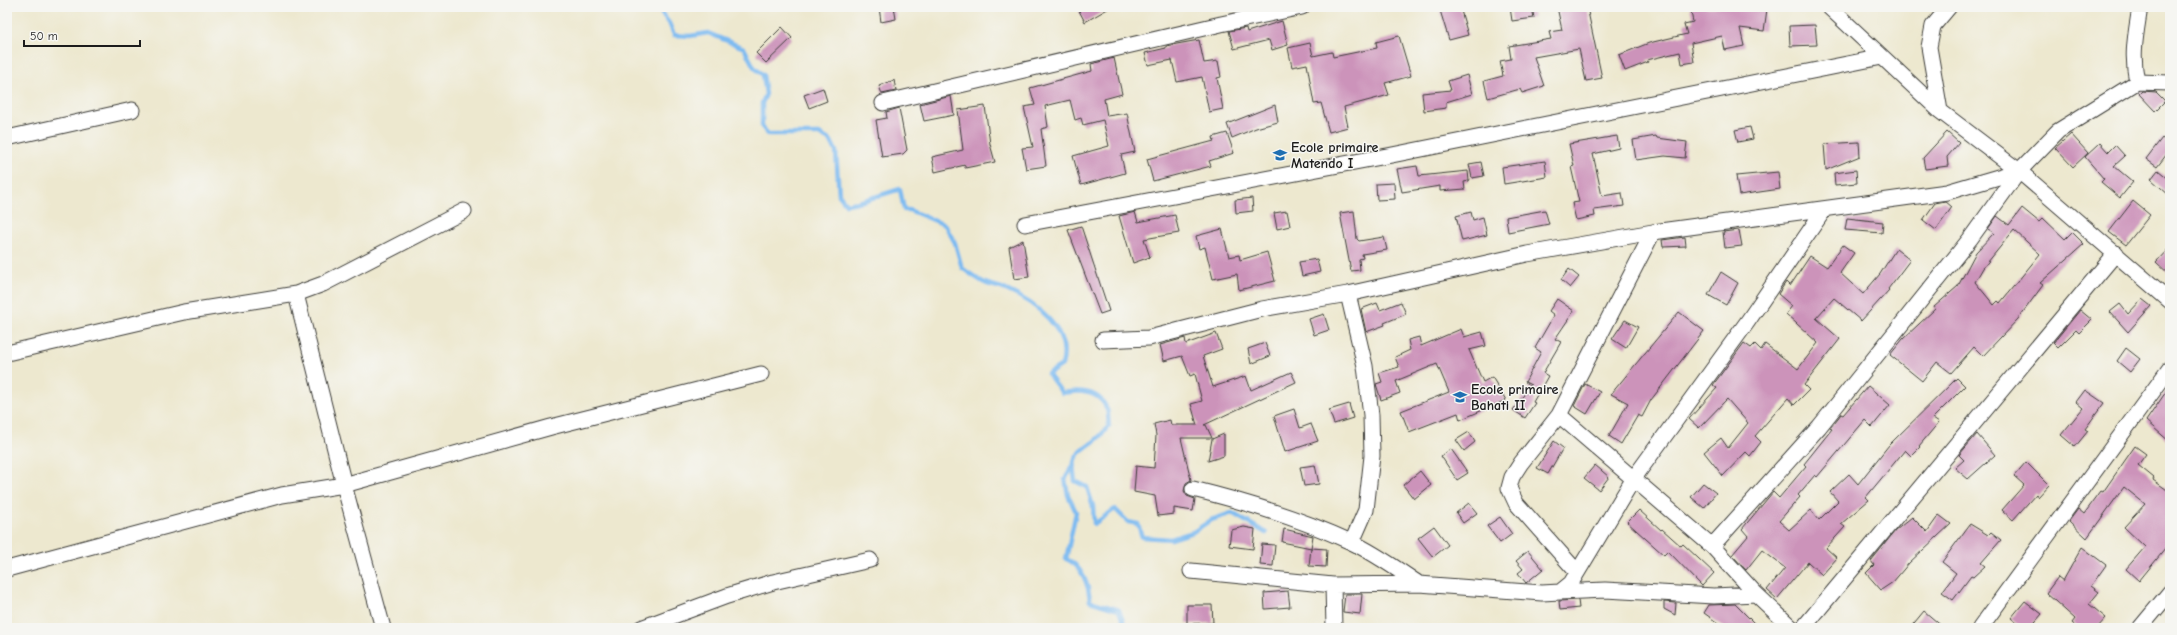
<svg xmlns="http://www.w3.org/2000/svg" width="2177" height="635" font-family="'Comic Neue',sans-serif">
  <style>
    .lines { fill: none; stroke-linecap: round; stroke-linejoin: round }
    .stream { stroke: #7ebbf1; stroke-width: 4.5 }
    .building { fill: #cc93ba; fill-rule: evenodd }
    .street-casing { stroke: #3b3b37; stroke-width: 17 }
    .street { stroke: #fff; stroke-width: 15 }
    .labels { text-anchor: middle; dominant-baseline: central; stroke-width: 3; stroke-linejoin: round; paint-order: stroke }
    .poi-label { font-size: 14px; font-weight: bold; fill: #1c1c1c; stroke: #f6f6f2; text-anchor: start }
  </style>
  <rect width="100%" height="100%" fill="#f6f6f2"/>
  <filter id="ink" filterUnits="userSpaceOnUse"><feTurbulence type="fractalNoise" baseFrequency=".025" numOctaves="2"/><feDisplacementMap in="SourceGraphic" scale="8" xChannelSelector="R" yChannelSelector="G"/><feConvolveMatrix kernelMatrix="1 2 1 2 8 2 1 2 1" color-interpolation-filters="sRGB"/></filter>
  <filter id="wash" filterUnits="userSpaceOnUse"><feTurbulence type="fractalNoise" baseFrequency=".012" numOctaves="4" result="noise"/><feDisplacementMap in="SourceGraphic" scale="16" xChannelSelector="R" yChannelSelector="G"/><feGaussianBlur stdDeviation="0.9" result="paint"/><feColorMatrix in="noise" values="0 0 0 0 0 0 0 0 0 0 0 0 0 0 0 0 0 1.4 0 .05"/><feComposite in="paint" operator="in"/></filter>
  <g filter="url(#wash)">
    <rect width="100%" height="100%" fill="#ede8cf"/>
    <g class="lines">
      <path class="stream" d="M657,7L669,23L674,35L690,36L708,33L744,48L754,67L763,75L766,94L762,103V127L768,134H819L831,141L836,151L839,195L846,204L859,202L900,189L904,210H909L945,225L955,243L962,268C969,273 976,278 983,282C990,286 999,286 1006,290C1036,303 1072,330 1062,365L1048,374L1062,393C1078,390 1098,390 1106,407C1109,412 1108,420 1109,426C1105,430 1101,436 1096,440C1077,454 1070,455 1075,481L1087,487L1093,506L1094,524L1115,509L1128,522L1138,524L1142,537L1171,539L1193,532L1211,520L1232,513L1266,533
        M1073,466L1065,479L1068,495L1076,512L1066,559C1082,565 1089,586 1090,601L1119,610L1124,624L1121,628"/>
    </g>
    <g id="blocks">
      <path class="building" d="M879,7H894L896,19L881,22Z
        M1077,7H1111L1085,22Z
        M1439,7H1460L1468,35L1449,40Z
        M1510,7H1532L1534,18L1512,21Z
        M1557,7H1587L1602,78L1586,81L1579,49L1534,57L1544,86L1522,93L1520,89L1488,98L1484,81L1503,76L1500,61L1511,59L1509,46L1551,39L1549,32L1562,30Z
        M1690,7H1762L1767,9L1764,31L1740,28L1744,46L1725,50L1722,36L1691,43L1694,62L1682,64L1680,52L1647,60L1648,62L1625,71L1619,55L1649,43L1687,34L1684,24L1693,22Z
        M1282,21L1288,45L1272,50L1269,40L1234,49L1229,31L1246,28L1247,32Z
        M1815,25L1817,45L1790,46L1789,26Z
        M782,27L792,38L766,63L756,53Z
        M1399,36L1411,76L1385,83L1389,95L1344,107L1348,127L1329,132L1321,103L1314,104L1307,64L1292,67L1288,48L1310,43L1313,56L1332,52L1333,57L1377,48L1376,42Z
        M1199,40L1204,63L1218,61L1221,77L1217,78L1223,109L1209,112L1202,77L1177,82L1172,60L1148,65L1145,53L1166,48V46Z
        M1114,58L1122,94L1104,99L1107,116L1127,113L1135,152L1121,155L1125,173L1081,185L1073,156L1109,146L1103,120L1083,125L1081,118L1075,120L1070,100L1045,106L1048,127L1041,129L1046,166L1026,169L1022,148L1033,147L1024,107L1035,105L1030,88L1092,71L1091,64Z
        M1467,75L1472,94L1446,102V108L1424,111L1422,93L1451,90L1448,81Z
        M894,80L896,91L882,94L879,86Z
        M823,88L827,101L809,108L804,95Z
        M2142,91L2156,92L2165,101L2155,111L2139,94Z
        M951,96L954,115L924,121L920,104Z
        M1275,105L1278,122L1256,128L1232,138L1227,124Z
        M985,106L990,144L995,162L965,168V165L935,172L932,157L963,150L958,110Z
        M899,108L907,150L903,154L882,157L876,120L887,118L886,112Z
        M1750,127L1753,139L1738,142L1735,130Z
        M1947,132L1959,143L1947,157L1948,166L1925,169L1923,158Z
        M1227,133L1234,153L1209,161L1211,166L1153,181L1147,159L1214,141L1213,137Z
        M2071,134L2088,153L2073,167L2055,148Z
        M1617,136L1619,148L1593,154L1602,196L1622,193L1624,206L1594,210L1595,216L1576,220L1572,203L1579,202L1571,167L1574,166L1569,144Z
        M1656,136L1657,138L1687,142L1685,158L1665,156L1636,160L1633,140Z
        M2162,138L2170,144V150L2157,167L2146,159Z
        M1859,142L1860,156L1826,170L1824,144Z
        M2100,143L2108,152L2115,145L2125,156L2114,166L2133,182L2120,198L2101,182L2104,179L2085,157Z
        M1545,161L1547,177L1504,184L1502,167Z
        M1481,162L1484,176L1472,178L1469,164Z
        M1417,166L1419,176L1468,171L1469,181L1464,182L1465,189L1440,191V186L1402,192L1397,169Z
        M1856,170L1857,183L1835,185L1834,173Z
        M2158,170L2170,180V196L2151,179Z
        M1778,172L1780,189L1739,195L1736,176Z
        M1394,183L1395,199L1377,200L1376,184Z
        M1252,198L1253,211L1236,213L1235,200Z
        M1945,201L1952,207L1936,230L1923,220L1935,203Z
        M2133,201L2150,215L2126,245L2109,232Z
        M2022,208L2039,222L2043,218L2065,239L2072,232L2084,244L2040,283L2043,285L2018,319L1983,356L1974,347L1951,373L1937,362L1922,381L1890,355L1903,339L1935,309L1934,307L1958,286L1976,252L1994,233L1988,229L1997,216L2009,225ZM2014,230L2040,254L2000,303L1998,301L1994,305L1975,282L1983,268Z
        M1545,210L1549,224L1508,232L1506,217Z
        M1287,211L1290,226L1277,229L1274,213Z
        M1354,211L1357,239L1359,241L1384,237L1387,250L1362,254L1363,258L1359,259L1360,270L1351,271L1340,213Z
        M1135,212L1138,222L1175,215L1179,233L1144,239L1150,257L1133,263L1119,216Z
        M1471,212L1473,220L1483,217L1487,235L1462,241L1456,216Z
        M1847,218L1883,222L1882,233L1845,230Z
        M1081,226L1109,311L1100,314L1068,230Z
        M1222,229L1229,257L1239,255L1240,260L1267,252L1275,281L1239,290L1237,274L1213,279L1205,247L1199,249L1196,236Z
        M1739,230L1742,246L1725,248L1723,232Z
        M1685,237L1686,246L1663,247L1662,240Z
        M1023,240L1029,277L1014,279L1009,247Z
        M1843,245L1854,253L1840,273L1863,294L1880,274L1896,249L1910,260L1888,289L1889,290L1861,321L1834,298L1816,318L1840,339L1804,385L1809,390L1794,405L1788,398L1755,436L1761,442L1750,456L1746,452L1723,476L1704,452L1721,438L1728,448L1748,423L1727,399L1699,428L1689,419L1717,388L1713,385L1744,343L1751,348L1755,344L1761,350L1765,344L1798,369L1818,343L1786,314L1792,306L1778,294L1786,282L1790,286L1810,256L1827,267Z
        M2170,247V275L2156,262Z
        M1317,259L1320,272L1302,276L1299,262Z
        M1569,269L1579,277L1570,288L1561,280Z
        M1721,272L1738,283L1726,305L1708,295Z
        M1557,299L1574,311L1555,339L1561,342L1543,373L1548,376L1533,402L1535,403L1525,418L1513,410L1531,385L1525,382L1541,352L1535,348L1554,315L1549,311Z
        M2142,299L2151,306L2128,332L2110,312L2120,304L2128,314Z
        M1401,302L1406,314L1384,323L1385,325L1366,332L1361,309L1377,303L1380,310Z
        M2080,310L2092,320L2079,333L2076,330L2058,348L2053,343Z
        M1679,312L1704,331L1651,400L1642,417L1638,415L1621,444L1609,436L1628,403L1611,394Z
        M1324,314L1329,330L1314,335L1309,319Z
        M1625,320L1638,327L1626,348L1612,339Z
        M1461,329L1464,337L1482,332L1486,346L1469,350L1483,382L1492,377L1506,400L1460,420L1458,413L1409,432L1401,411L1449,392L1437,364L1396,381L1400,393L1381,400L1376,384L1382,382L1379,373L1399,367L1395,357L1410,350L1408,340L1419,337L1421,346Z
        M1216,333L1222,349L1203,356L1213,387L1246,376L1251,390L1291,372L1296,382L1204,425H1206L1212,438H1181L1191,480L1186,483L1184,491L1187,496L1195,499L1193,511L1174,508V514L1158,516L1155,496L1134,492L1136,466L1154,468L1156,435L1154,424L1170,420L1171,425H1197L1191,404L1202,401L1195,374L1190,376L1182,356L1164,361L1160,345L1185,338L1186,344Z
        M1265,343L1270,356L1251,364L1248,349Z
        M2126,348L2140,359L2130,372L2117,361Z
        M1957,378L1965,386L1933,418L1939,422L1919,446L1920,447L1911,456L1905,450L1866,497L1869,500L1841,524L1845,527L1826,548L1837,558L1822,575L1808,562L1777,599L1767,590L1785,568L1762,550L1746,570L1732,555L1748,536L1742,529L1773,492L1779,498L1806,466L1804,464L1832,429L1830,428L1838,418L1841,414L1843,415L1868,386L1890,405L1872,427L1865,420L1817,477L1815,475L1798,495L1800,497L1779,521L1789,530L1811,510L1819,520L1838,501L1830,492L1849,474L1858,484L1889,445Z
        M1585,384L1600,392L1587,414L1574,406Z
        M2170,386V442L2146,421Z
        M2085,390L2104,403L2085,429L2088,431L2075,447L2061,435L2083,408L2076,402Z
        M1349,404L1353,418L1334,424L1329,410Z
        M1294,409L1300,428L1311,424L1318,441L1285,452L1274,416Z
        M1469,432L1475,442L1464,451L1456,440Z
        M1224,434V456L1208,461L1212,439Z
        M1977,434L1995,455L1968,479L1955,468L1964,460L1959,455Z
        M1554,441L1563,448L1548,474L1537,468Z
        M2135,446L2146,454L2138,465L2154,478L2153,480L2170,492V543L2139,581L2126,569L2145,547L2124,527L2145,504L2124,487L2087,538L2069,521L2078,509L2084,514L2101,491L2103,492Z
        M1451,449L1468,473L1457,480L1441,456Z
        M2026,462L2049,485L2038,497L2036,494L2013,520L2002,510L2024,485L2014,476Z
        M1315,465L1319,484L1304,486L1300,467Z
        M1595,465L1609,477L1599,490L1584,478Z
        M1420,471L1431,485L1414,499L1403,485Z
        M1703,483L1716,493L1704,508L1691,497Z
        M1469,503L1477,513L1463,523L1456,513Z
        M1639,510L1661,530L1662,529L1681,546L1683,544L1714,573L1702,586L1668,551L1664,555L1627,522Z
        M1939,515L1951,524L1909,563L1893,582L1881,590L1866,573L1874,565L1871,561L1895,531L1912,517L1927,532Z
        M1500,517L1512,534L1500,543L1487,526Z
        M1970,524L1988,535L1991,532L2001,540L1981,563L1985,566L1973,577L1971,576L1953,600L1942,592L1956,573L1942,562Z
        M1434,526L1448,545L1433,557L1418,538Z
        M1244,527L1255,529L1253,549L1229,546L1231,530Z
        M1284,529L1313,536L1311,548L1282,542Z
        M1262,544L1275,545L1273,566L1260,565Z
        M2082,547L2106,565L2091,586L2099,592L2089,604L2106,618L2097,628H2078L2072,623L2075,619L2046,593L2058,577L2063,581Z
        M1311,548L1327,549L1326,567L1309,566Z
        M1528,551L1543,569L1526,583L1518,573L1523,569L1516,561Z
        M1288,591L1290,607L1265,609L1264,593Z
        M1345,594H1362L1360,614L1343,612Z
        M1578,600L1579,608L1560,610L1559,601Z
        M2025,601L2042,614L2030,628H2023L2011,618Z
        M1664,602L1676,603L1675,615L1664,609Z
        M1735,604L1759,628H1725L1704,613L1709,605Z
        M1187,605H1212L1213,623L1187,624Z
        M1924,611L1944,628H1910Z"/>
    </g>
  </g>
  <g filter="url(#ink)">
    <use href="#blocks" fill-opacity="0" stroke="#3b3b37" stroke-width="1"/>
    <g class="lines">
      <defs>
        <path id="street" d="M1829,7L1940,111L2019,171L2170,301
          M2137,82C2131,54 2136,34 2140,7
          M883,103L1221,24L1302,7
          M1940,111L1929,47L1933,26L1949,7
          M7,138L132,110
          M1025,224L1392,155L1882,57
          M296,294L344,485L383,628
          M1348,294L1365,366L1371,415L1372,456L1366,510L1352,542
          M1103,340L1149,338L1262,309L1348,294L1527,254L1653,232L1947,192L2019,171
          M7,353L184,312L296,294L323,284L464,211
          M1559,415L1712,546L1756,594L1792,628
          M1193,489C1246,502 1301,519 1351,542C1375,553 1397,569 1419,584
          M1712,546L1819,427L1970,239L2019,171L2058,131L2137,82L2170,83
          M7,569L282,495L344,485L551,427L761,374
          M1191,571L1333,585L1419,584L1542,593L1560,592L1571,583L1634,478L1748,321L1824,210
          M1577,572L1516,503L1509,488L1512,477L1521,463L1559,415L1653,232
          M1333,585L1334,628
          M1560,592L1605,590L1714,596L1756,594
          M641,628L727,596L773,582L870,560
          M1803,628L2116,253
          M1980,628L2170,368
          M2140,628L2170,592"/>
      </defs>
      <use href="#street" class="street-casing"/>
      <use href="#street" class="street"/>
    </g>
  </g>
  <defs>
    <symbol id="school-bare" viewBox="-9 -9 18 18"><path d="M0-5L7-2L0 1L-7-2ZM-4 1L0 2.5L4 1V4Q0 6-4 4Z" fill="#1f6fb2" stroke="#f6f6f2" stroke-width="2.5" paint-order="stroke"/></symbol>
  </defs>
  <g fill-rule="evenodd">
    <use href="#school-bare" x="1270" y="145" width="20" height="20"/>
    <use href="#school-bare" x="1450" y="387" width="20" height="20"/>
  </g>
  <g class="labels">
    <g class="poi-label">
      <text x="1291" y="147">Ecole primaire<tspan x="1291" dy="16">Matendo I</tspan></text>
      <text x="1471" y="389">Ecole primaire<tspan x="1471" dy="16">Bahati II</tspan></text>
    </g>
  </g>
  <rect width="2177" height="635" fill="none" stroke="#f6f6f2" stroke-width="24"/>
  <path d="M24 40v6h116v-6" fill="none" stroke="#1c1c1c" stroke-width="2"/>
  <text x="30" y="40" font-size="12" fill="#1c1c1c" stroke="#f6f6f2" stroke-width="3" paint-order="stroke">50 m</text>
</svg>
